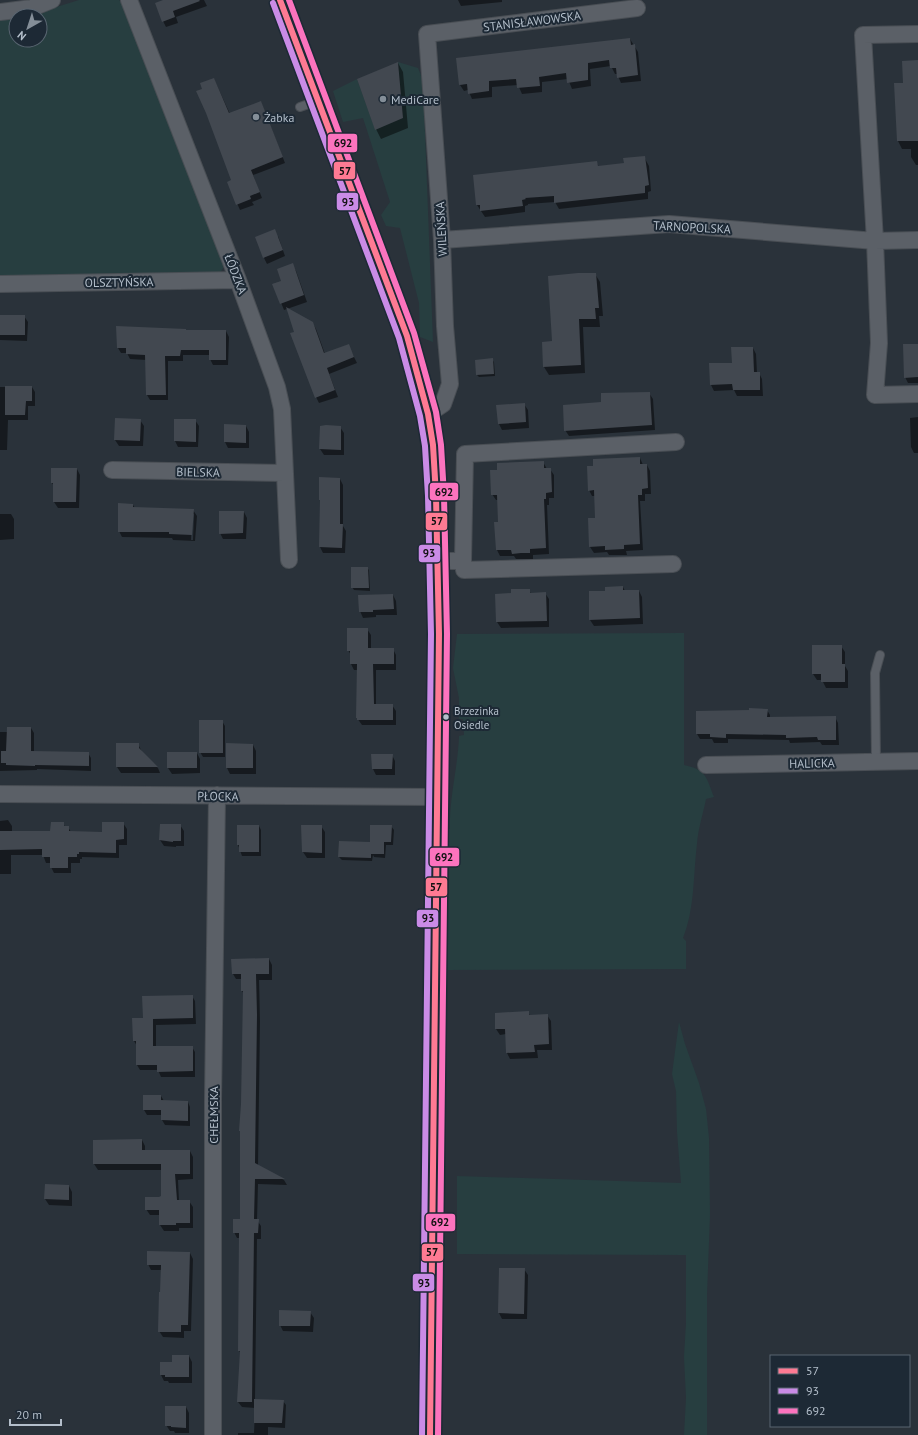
<svg xmlns="http://www.w3.org/2000/svg" width="918" height="1435" font-family="'PT Sans',sans-serif">
  <style>
    .green { fill: #273e40; fill-rule: evenodd }
    .shadow { fill: #0007; fill-rule: evenodd }
    .building { fill: #424850 }
    .lines { fill: none; stroke-linecap: round; stroke-linejoin: round }
    .service-casing { stroke: #494e54; stroke-width: 10 }
    .minor-casing { stroke: #494e54; stroke-width: 18 }
    .tertiary-casing { stroke: #494e54; stroke-width: 22 }
    .service { stroke: #5b6067; stroke-width: 8 }
    .minor { stroke: #5b6067; stroke-width: 16 }
    .tertiary { stroke: #5b6067; stroke-width: 20 }
    .bus-1-casing { stroke: #1d2935; stroke-width: 9 }
    .bus-2-casing { stroke: #1d2935; stroke-width: 9 }
    .bus-3-casing { stroke: #1d2935; stroke-width: 9 }
    .bus-1 { stroke: #fe7a93; stroke-width: 6 }
    .bus-2 { stroke: #ca8be6; stroke-width: 6 }
    .bus-3 { stroke: #fc73be; stroke-width: 6 }
    .poi-dot { fill: #848e98; stroke: #1d2935; stroke-width: 1.5 }
    .bus-dot { fill: #b4bfcb; stroke: #1d2935; stroke-width: 1.5 }
    .labels { text-anchor: middle; dominant-baseline: central; stroke-width: 4; stroke-linejoin: round; paint-order: stroke }
    .bus-label { font-size: 11px; fill: #b4bfcb; stroke: #1d2935; text-anchor: start }
    .street-label { font-size: 12px; fill: #b4bfcb; stroke: #1d2935 }
    .poi-label { font-size: 12px; fill: #b4bfcb; stroke: #1d2935; text-anchor: start }
    .line-badge { stroke: #1d2935; stroke-width: 1.5 }
    .pale-badge-label { font-size: 11px; text-anchor: middle; font-weight: bold; fill: #111 }
  </style>
  <rect width="100%" height="100%" fill="#2a323a"/>
  <path class="green" d="M79,0H119L123,4L223,262V268L220,273L0,276V18L34,14ZM16,16H40V40H16Z
    M398,62L418,68L423,80L433,342L420,337L419,303L400,228L386,226L381,215L390,202L363,118L343,122L333,91L357,79L375,129L403,118Z
    M684,633V765C707,770 706,777 714,797L706,799C703,814 698,829 697,844C693,876 695,908 683,938L686,941V969L444,970L446,830L450,829C449,798 458,767 459,736L464,735L463,719H459V698L453,668L457,634Z
    M679,1022L685,1044L699,1083L706,1109L709,1138L710,1215L707,1295V1435H684L686,1398L684,1357L686,1323V1255L457,1254V1176L681,1183L677,1132L676,1091L672,1074Z"/>
  <path class="shadow" d="M164,0H204L207,6L176,17L178,23L166,27L163,21Z
    M458,0H502V2L461,6Z
    M630,39L638,52L641,81L621,83L617,74H615L611,66L590,69L591,86L572,89L568,79L542,82V92L522,94L518,85L492,87V97L472,99L468,90L464,91L460,85Z
    M918,61V165H916L911,157V149H902L898,141L895,84H904Z
    M398,63L403,72L408,128L381,139L376,129Z
    M214,79L230,114L261,102L285,163L253,175L262,198L252,202L254,205L240,210L228,183L232,181L204,89Z
    M644,157L649,166L651,191L648,192V199L559,209L555,202L528,204V205L525,206V212L485,217L477,205L596,162L599,167L625,164Z
    M278,236L285,256L267,264L264,258Z
    M292,265L296,271L307,302L284,310L274,285L282,282Z
    M595,274L600,282L603,316H599L600,327H583L585,373L549,375L544,367L554,342Z
    M0,316H24L28,322L27,341L0,340Z
    M312,322L316,329L325,354L348,345L357,363L329,374L338,397L319,403L316,397Z
    M187,331H226L229,337L228,365H213L210,359V355H183V361H168V400H150L147,395L146,360L130,359L127,353H121L118,348Z
    M918,345V383H908L905,377Z
    M753,348L756,354L757,373H759L762,379L763,396H737L734,390L714,391L711,385Z
    M492,359L494,362L495,376L479,377L477,375Z
    M0,387H32L35,392V406H28V420H8L7,450H0Z
    M649,393L653,399L655,430L569,436L565,430L603,403Z
    M524,404L528,410L529,428L502,430L499,424Z
    M918,417V453H914L911,447L910,418Z
    M140,420L144,426L143,446H119L115,440Z
    M175,420H195L199,426L198,447H178L175,441Z
    M225,425L246,426L249,432V448H228L225,442Z
    M321,427H340L344,433V455H324L320,449Z
    M640,458L643,465H647L650,471L651,494H645V501H640L643,550L626,551L627,555H609L607,552L594,553L590,547L596,519L595,496H592L589,490Z
    M543,462L547,469H550L554,475V498H549V505H547L549,554L533,555V559H516L514,556H500L497,550L496,523L499,522V500H496L492,494L498,471Z
    M77,469L80,475L79,508H58L54,502V486L52,483Z
    M340,479L343,485V526L346,531L345,553H323L320,547L321,502L320,500Z
    M133,505L135,508L193,510L197,516L195,541L173,540L172,538L122,537L119,531ZM192,514H194L193,540H191Z
    M244,512L247,518L246,539H223L220,533Z
    M0,514H11L14,519V539L0,540Z
    M367,568L369,570L370,591L354,590L352,587Z
    M623,587L625,591H639L642,597L643,624L594,626L590,620L606,592Z
    M529,590L531,594L545,593L549,599V627L501,628L497,622L496,594H512Z
    M393,595L396,601L397,615H376V617L363,618L360,611Z
    M367,629L371,635V649H393L396,655V670H376V705H392L396,711V725H362L357,718L358,670H354L351,664V655L348,650Z
    M841,646L845,652V666L848,671V688H826L822,680H817L813,674Z
    M767,710L770,715V718L835,717L838,723L839,745H822L820,742L790,743L789,740L728,739V743H714L712,739H700L697,734Z
    M222,721L225,726V757H203L200,752Z
    M31,728L34,733V752L88,753L91,758V771L37,769V770L0,771V732H8Z
    M138,744L142,752L158,768L160,773H121L117,767Z
    M253,745L256,751V774H230L227,768Z
    M197,753L200,759V773L172,774L168,768Z
    M392,755L395,761V775H376L373,769Z
    M8,820L12,826V832H51L63,823L65,827H68L71,832L103,833L123,823L127,829V845H119V858L82,857V859H80V863H71V873H54L51,867V863H46L43,855H11V874H0V821Z
    M180,825L184,831V846H176V847L164,846L160,840Z
    M259,826L261,830V856H242L238,845Z
    M321,826L325,832V858H307L303,852Z
    M391,826L394,830L393,845H386L385,858L374,857L373,855L372,861L342,860L339,857L371,843Z
    M269,959L272,965V980H259L260,1021L258,1166L284,1180L287,1185L258,1184L257,1220L261,1226V1239H257L255,1400L283,1401L286,1405L285,1428L268,1427V1435H238V1433H254L255,1408L242,1407L238,1402L241,1353L239,1351L240,1238H237L234,1232L241,1220L244,994L242,991V979H236L233,974Z
    M192,996L195,1001L196,1024L156,1025V1047H192L195,1052V1077H161L158,1070H140L137,1065V1046L134,1041L144,1019Z
    M528,1012L530,1016L547,1015L551,1021L552,1050H537L538,1058L510,1059L507,1053L506,1034L500,1035L496,1029Z
    M161,1096L164,1101L188,1102L190,1107V1126L165,1125L162,1120V1115H147L144,1110Z
    M142,1140L145,1146V1151H190L193,1157V1179L178,1180L179,1201H189L193,1207V1228H179V1231H164L160,1225V1215H150L146,1209L162,1196V1170H98L94,1164Z
    M45,1185L69,1186L72,1192V1206L49,1205L45,1199Z
    M190,1253L193,1259L191,1331H184V1338L163,1337L159,1331L162,1270H151L148,1264Z
    M524,1269L528,1275L527,1319H502L499,1313Z
    M310,1312L314,1318L313,1332L283,1331L280,1325Z
    M189,1356L192,1362V1383H169L168,1381H164L161,1375Z
    M186,1407L189,1413V1433H175L174,1431H170L166,1425Z"/>
  <path class="building" d="M163,0H199L200,1L173,11L175,17L162,22L155,3Z
    M630,38L631,45L635,44L638,75L617,78L616,68H610L609,60L588,63V80L567,83L566,73L539,77L540,86L517,88L516,79L489,81V91L468,94L467,84L459,85L456,58Z
    M918,60V141H897L894,83H903L902,61Z
    M398,62L403,118L375,130L357,79Z
    M214,78L229,113L261,101L283,157L251,170L260,192L250,196L251,199L236,205L227,182L231,180L206,113L196,91L202,89L200,83Z
    M645,156L649,185L645,186V193L554,203V196L525,198L526,199L522,200L523,206L480,211V205H476L473,175L597,161L598,166L624,163L623,158Z
    M275,229L283,250L263,258L255,237Z
    M293,263L304,295L280,304L272,284L281,281L277,269Z
    M578,273H596L599,308H595L596,319H579L581,365L543,367L542,342L552,341L548,276Z
    M286,307L313,322L324,353L349,344L354,357L327,368L335,390L315,398L290,333L294,332Z
    M0,315H25V335H0Z
    M116,326L186,329V330H226V360H209V350H181L180,356H165L166,395H146L145,355L126,354V348H117Z
    M903,344H918V377L904,378Z
    M731,347H753L754,372H760V390H733L732,384L710,385L709,363H732Z
    M493,358L494,374L476,375L475,360Z
    M5,386H32V401H26L25,415H5Z
    M650,392L652,425L564,431L563,405L601,402V393Z
    M525,403L526,422L498,424L496,405Z
    M115,418L141,419L140,441L114,440Z
    M174,419H196V442L174,441Z
    M224,424L246,425V443L224,442Z
    M326,425L341,426V450L319,449L320,426Z
    M640,457V464H647L648,488L642,489V495H638L640,544L624,545V549L605,550V546L589,547L588,518H595L594,490L588,491L587,466H593V459Z
    M544,461V468H551L552,492L546,493V499H544L546,548L530,549V553H521L512,554L511,550H496L494,522H498L497,495H491L490,470H497V463Z
    M51,468H77L76,502H53V483H51Z
    M319,477L340,478V524H343L342,548L319,547L320,500H319Z
    M118,503L133,504V507L194,509L192,535L169,534V532H118Z
    M219,511H244L243,533L219,534Z
    M351,567H368L369,588H351Z
    M623,586V590H639L640,618L589,620V591H605V587Z
    M511,589H530V593L546,592L547,621L496,622L495,594L511,593Z
    M393,594L394,609L373,610V612H359L358,595Z
    M347,628H368V648H394V664H373L374,704H393V720H357V718H356L357,664H350V651H347Z
    M812,645H842V664H845V682H821V674H812Z
    M749,708L768,709L767,717L836,716V740H818L817,737L786,738V735L726,734V738L710,737V734H696V711L749,710Z
    M199,720H223V753H199Z
    M7,727H31V751L89,752V766L35,765V766L6,765V763H1V751H6Z
    M116,743H139V748L158,767H116Z
    M226,743L253,744V768H226Z
    M167,752H197V768H167Z
    M371,754H393L392,769H372Z
    M51,822H64V826H69V831L102,832V822H124V839L116,840V853L79,852V854H77V857H68V868H50V857H42V849L0,850V831H50Z
    M160,824H181V841H173V842L159,840Z
    M237,825H259V852H239V845H237Z
    M301,825H322V853L302,852Z
    M370,825H392L391,842H384V854H371V853V858L338,857L339,841L370,842Z
    M269,958V974H256L257,1015L255,1163L285,1179H255L254,1219H259L258,1233H254L252,1402H237L240,1351H238L239,1233H233V1219H240V1131H239L241,1104L243,991H241V974H232L231,959Z
    M193,995V1018L153,1019V1046H193V1071L157,1072V1065H136V1041H133L132,1018H143L142,996Z
    M529,1011V1015L548,1014L549,1044L534,1045L535,1052L506,1053L505,1029H495V1013Z
    M143,1095H161V1100L188,1101V1121L161,1120V1102V1110H143Z
    M142,1139V1150H190V1174H175L177,1200H190V1223H176V1225H159V1210H145V1197H159L161,1196V1164H93V1140Z
    M45,1184L69,1185V1200L44,1199Z
    M147,1251L190,1252L188,1325H181V1332H158L159,1292H160L161,1265H147Z
    M499,1268H525L524,1314L498,1313Z
    M279,1310L311,1311L310,1326H279Z
    M172,1355H189V1377H165V1375H160V1362H172Z
    M254,1399L284,1400L282,1423H254Z
    M165,1406H186V1428L171,1427V1426H165Z"/>
  <g class="lines">
    <defs>
      <path id="service" d="M300,107L317,101
        M876,762L875,673L880,655"/>
      <path id="minor" d="M129,0L238,280L277,387L282,409L289,560
        M0,12L32,8L52,0
        M918,34L863,35L875,241L879,343L875,395L918,394
        M442,240L669,224L875,241L918,240
        M0,284L238,280
        M428,414L443,404L450,384L445,326L442,240L427,34L637,8
        M112,470L284,473
        M438,561H463L465,454L676,442
        M463,561L464,570L673,564
        M706,765L918,761
        M0,794L436,797
        M213,1435V1101L217,795"/>
      <path id="tertiary" d="M280,0L407,336L428,414L433,445L436,496L438,561L439,634L430,1435"/>
    </defs>
    <use href="#service" class="service-casing"/>
    <use href="#minor" class="minor-casing"/>
    <use href="#tertiary" class="tertiary-casing"/>
    <use href="#service" class="service"/>
    <use href="#minor" class="minor"/>
    <use href="#tertiary" class="tertiary"/>
    <defs>
      <path id="bus-1" d="M280,0L407,336L428,414L433,445L436,496L439,634L430,1435"/>
      <path id="bus-2" d="M273,3L399,338L420,416L425,446L428,496L431,634L422,1435"/>
      <path id="bus-3" d="M289,0L414,333L436,412L441,445L444,496L447,634L438,1435"/>
    </defs>
    <use href="#bus-1" class="bus-1-casing"/>
    <use href="#bus-2" class="bus-2-casing"/>
    <use href="#bus-3" class="bus-3-casing"/>
    <use href="#bus-1" class="bus-1"/>
    <use href="#bus-2" class="bus-2"/>
    <use href="#bus-3" class="bus-3"/>
  </g>
  <g class="poi-dot">
    <circle cx="383" cy="99" r="4"/>
    <circle cx="256" cy="117" r="4"/>
  </g>
  <circle class="bus-dot" cx="446" cy="717" r="3.5"/>
  <g class="labels">
    <g class="bus-label">
      <text x="454" y="711">Brzezinka<tspan x="454" dy="14">Osiedle</tspan></text>
    </g>
    <g class="street-label">
      <text transform="translate(532 21) rotate(-7)">STANISŁAWOWSKA</text>
      <text transform="translate(692 227) rotate(3)">TARNOPOLSKA</text>
      <text transform="translate(441 229) rotate(-93)">WILEŃSKA</text>
      <text transform="translate(236 274) rotate(69)">ŁÓDZKA</text>
      <text transform="translate(119 282) rotate(-1)">OLSZTYŃSKA</text>
      <text transform="translate(198 472) rotate(1)">BIELSKA</text>
      <text transform="translate(812 763) rotate(-1)">HALICKA</text>
      <text transform="translate(218 796) rotate(1)">PŁOCKA</text>
      <text transform="translate(213 1115) rotate(-90)">CHEŁMSKA</text>
    </g>
    <g class="poi-label">
      <text x="391" y="99">MediCare</text>
      <text x="264" y="117">Żabka</text>
    </g>
  </g>
  <g class="line-badge">
    <rect x="327" y="133" width="31" height="20" rx="4" fill="#fc73be"/>
    <rect x="333" y="161" width="23" height="19" rx="4" fill="#fe7a93"/>
    <rect x="336" y="192" width="23" height="19" rx="4" fill="#ca8be6"/>
    <rect x="429" y="482" width="30" height="19" rx="4" fill="#fc73be"/>
    <rect x="425" y="512" width="23" height="19" rx="4" fill="#fe7a93"/>
    <rect x="418" y="544" width="23" height="19" rx="4" fill="#ca8be6"/>
    <rect x="429" y="847" width="31" height="20" rx="4" fill="#fc73be"/>
    <rect x="425" y="877" width="23" height="20" rx="4" fill="#fe7a93"/>
    <rect x="416" y="909" width="23" height="19" rx="4" fill="#ca8be6"/>
    <rect x="425" y="1213" width="31" height="19" rx="4" fill="#fc73be"/>
    <rect x="421" y="1243" width="23" height="19" rx="4" fill="#fe7a93"/>
    <rect x="412" y="1273" width="23" height="19" rx="4" fill="#ca8be6"/>
  </g>
  <g class="pale-badge-label">
    <text x="343" y="147">692</text>
    <text x="345" y="175">57</text>
    <text x="348" y="206">93</text>
    <text x="444" y="496">692</text>
    <text x="437" y="525">57</text>
    <text x="429" y="557">93</text>
    <text x="444" y="861">692</text>
    <text x="436" y="891">57</text>
    <text x="428" y="922">93</text>
    <text x="440" y="1226">692</text>
    <text x="432" y="1256">57</text>
    <text x="424" y="1287">93</text>
  </g>
  <rect x="770" y="1355" width="140" height="72" fill="#1d2935" stroke="#596571"/>
  <rect x="778" y="1368" width="20" height="6" fill="#fe7a93" stroke="#596571"/>
  <text x="806" y="1375" font-size="12" fill="#b4bfcb">57</text>
  <rect x="778" y="1388" width="20" height="6" fill="#ca8be6" stroke="#596571"/>
  <text x="806" y="1395" font-size="12" fill="#b4bfcb">93</text>
  <rect x="778" y="1408" width="20" height="6" fill="#fc73be" stroke="#596571"/>
  <text x="806" y="1415" font-size="12" fill="#b4bfcb">692</text>
  <g transform="translate(28 28) rotate(219)"><circle r="19" fill="#1d2935" stroke="#596571"/>
  <path d="M0-3L7 15L0 10L-7 15Z" fill="#848e98"/>
  <text y="-6" font-size="11" font-weight="bold" text-anchor="middle" fill="#b4bfcb">N</text>
  </g>
  <path d="M10 1419v6h51v-6" fill="none" stroke="#b4bfcb" stroke-width="2"/>
  <text x="16" y="1419" font-size="12" fill="#b4bfcb" stroke="#1d2935" stroke-width="3" paint-order="stroke">20 m</text>
</svg>
